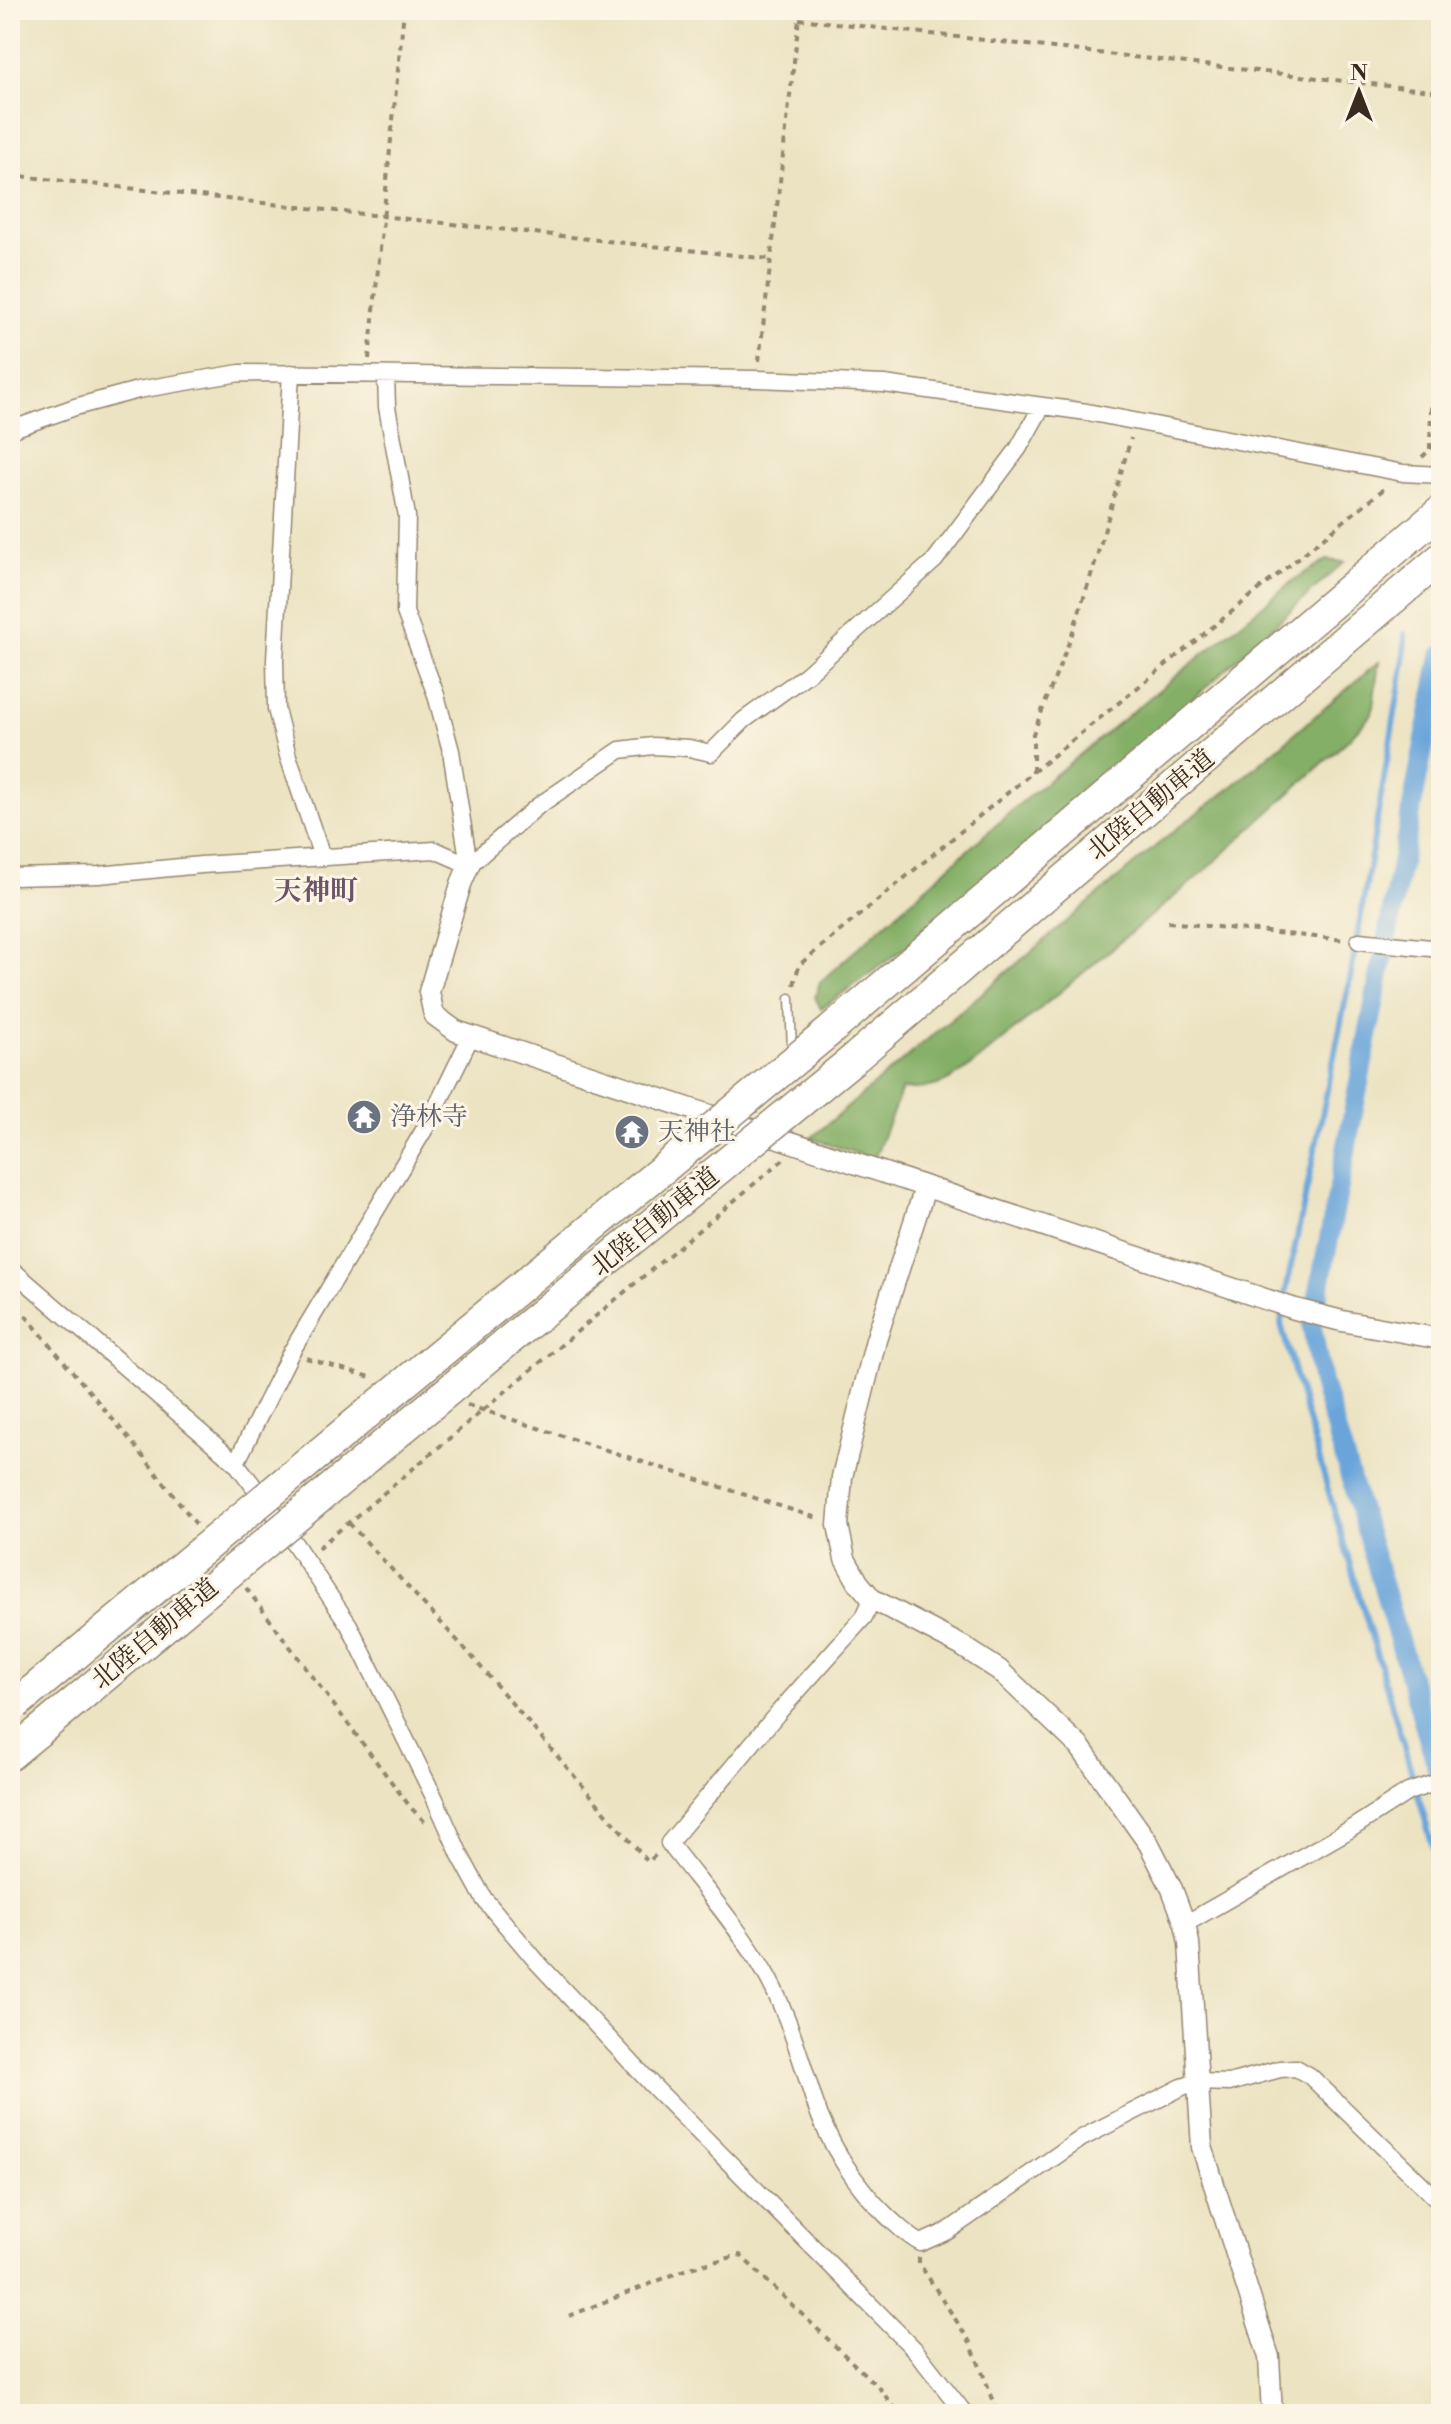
<svg xmlns="http://www.w3.org/2000/svg" width="1451" height="2424" font-family="'Libre Bodoni','Noto Serif JP',serif">
  <style>
    .forest { fill: #84af66; stroke: #606c42; stroke-width: 2 }
    .lines { fill: none; stroke-linecap: round; stroke-linejoin: round }
    .stream { stroke: #69a5da; stroke-width: 6 }
    .canal { stroke: #69a5da; stroke-width: 20 }
    .service-casing { stroke: #948670; stroke-width: 11 }
    .minor-casing { stroke: #948670; stroke-width: 19 }
    .tertiary-casing { stroke: #948670; stroke-width: 23 }
    .motorway-casing { stroke: #948670; stroke-width: 33 }
    .path { stroke: #948670; stroke-width: 4; stroke-dasharray: 6 6; stroke-linecap: butt }
    .service { stroke: #fff; stroke-width: 8 }
    .minor { stroke: #fff; stroke-width: 16 }
    .tertiary { stroke: #fff; stroke-width: 20 }
    .motorway { stroke: #fff; stroke-width: 30 }
    .motorway-bridge-casing { stroke: #948670; stroke-width: 33; stroke-linecap: butt }
    .motorway-bridge { stroke: #fff; stroke-width: 30 }
    .labels { text-anchor: middle; dominant-baseline: central; stroke-width: 6; stroke-linejoin: round; paint-order: stroke }
    .street-label { font-size: 26px; fill: #3b2a1e; stroke: #fcf5e5 }
    .worship-label { font-size: 26px; fill: #5b616d; stroke: #fcf5e5; text-anchor: start }
    .neighbourhood-label { font-size: 28px; font-weight: bold; fill: #6b5566; stroke: #fcf5e5 }
  </style>
  <rect width="100%" height="100%" fill="#fcf5e5"/>
  <filter id="ink" filterUnits="userSpaceOnUse"><feTurbulence type="fractalNoise" baseFrequency=".0125" numOctaves="2"/><feDisplacementMap in="SourceGraphic" scale="16" xChannelSelector="R" yChannelSelector="G"/><feConvolveMatrix kernelMatrix="1 2 1 2 8 2 1 2 1" color-interpolation-filters="sRGB"/></filter>
  <filter id="wash" filterUnits="userSpaceOnUse"><feTurbulence type="fractalNoise" baseFrequency=".006" numOctaves="4" result="noise"/><feDisplacementMap in="SourceGraphic" scale="32" xChannelSelector="R" yChannelSelector="G"/><feGaussianBlur stdDeviation="1.8" result="paint"/><feColorMatrix in="noise" values="0 0 0 0 0 0 0 0 0 0 0 0 0 0 0 0 0 1.4 0 .05"/><feComposite in="paint" operator="in"/></filter>
  <g filter="url(#wash)">
    <rect width="100%" height="100%" fill="#ece3c2"/>
    <path class="forest" d="M1327,560L1344,562L1083,799L940,922L821,1009L815,997L820,982L1017,806L1295,579Z
      M1379,662L1372,714L1348,740L1200,875L981,1058C954,1079 938,1091 902,1089L874,1159L811,1138L1176,829L1227,791Z"/>
    <g class="lines">
      <path class="stream" d="M1284,1300L1351,974L1404,660L1405,634
        M1283,1311L1281,1324C1331,1509 1390,1691 1441,1876"/>
      <path class="canal" d="M1441,656L1312,1327L1322,1383L1441,1780"/>
    </g>
  </g>
  <g filter="url(#ink)">
    <g class="lines">
      <defs>
        <path id="service" d="M790,998L792,1051"/>
        <path id="minor" d="M291,373L275,660L276,709L288,756L322,857
          M386,375L387,407L407,516L405,612L436,695L451,751L469,865
          M10,430L75,407L138,390L240,373L757,379L884,384L1087,412L1403,473L1441,475
          M469,865L538,806L620,750L653,746L689,748L711,753L744,720L806,675L935,560L1018,449L1042,406
          M10,877L99,875L201,865L435,850L469,865
          M1359,941L1441,949
          M10,1268L236,1463L274,1513L349,1625L435,1799L460,1855L484,1899L538,1963L656,2089L915,2350L965,2414
          M236,1463L290,1354L430,1120L471,1036
          M872,1599L864,1617L777,1714L669,1843C699,1882 734,1922 760,1964C786,2006 799,2054 814,2100C828,2143 855,2186 888,2217C899,2227 907,2236 921,2243L948,2231L1082,2138L1182,2087L1197,2082L1229,2083L1280,2069L1296,2068L1310,2076L1441,2203
          M1185,1924L1349,1830L1408,1792L1441,1781"/>
        <path id="tertiary" d="M469,865L461,884L429,992L434,1015L456,1031L1295,1309L1342,1321L1441,1339
          M925,1188L876,1340L842,1477L838,1525L845,1559L858,1582L872,1599L962,1646L999,1670L1080,1747L1149,1844L1172,1889L1185,1924L1189,1943L1202,2147L1269,2357L1272,2414"/>
        <path id="motorway" d="M831,1030L1441,511
          M856,1057L1441,558
          M10,1755L38,1732"/>
      </defs>
      <use href="#service" class="service-casing"/>
      <use href="#minor" class="minor-casing"/>
      <use href="#tertiary" class="tertiary-casing"/>
      <use href="#motorway" class="motorway-casing"/>
      <path class="path" d="M799,19L1441,92
        M10,175L770,259
        M369,359L404,10
        M759,361L800,10
        M1430,449L1431,408L1441,371
        M1422,457L1441,440
        M1033,772V734L1071,637L1095,563L1131,438
        M1168,922L1345,940
        M794,985L799,965L1033,772L1385,488
        M10,1297L136,1447L196,1524
        M306,1358L374,1378
        M467,1405L820,1519
        M349,1523L467,1651L648,1862L658,1853
        M318,1548L784,1159
        M246,1588L411,1808L425,1822
        M919,2257V2263L970,2342L999,2414
        M569,2316L690,2268L740,2255L880,2389L899,2414"/>
      <use href="#service" class="service"/>
      <use href="#minor" class="minor"/>
      <use href="#tertiary" class="tertiary"/>
      <use href="#motorway" class="motorway"/>
      <defs>
        <path id="motorway-bridge" d="M16,1704L831,1030
          M38,1732L513,1337L856,1057"/>
      </defs>
      <use href="#motorway-bridge" class="motorway-bridge-casing"/>
      <use href="#motorway-bridge" class="motorway-bridge"/>
    </g>
  </g>
  <defs>
    <symbol id="temple-disc" viewBox="-11 -11 22 22"><circle r="9.5" fill="#6b7280" stroke="#fcf5e5"/><path d="M0-6L5-2H3V0L6.5 2.5H4V6H1.5V3h-3V6H-4V2.5H-6.5L-3 0V-2H-5Z" fill="#fff"/></symbol>
  </defs>
  <g fill-rule="evenodd">
    <use href="#temple-disc" x="344" y="1097" width="40" height="40"/>
    <use href="#temple-disc" x="612" y="1112" width="40" height="40"/>
  </g>
  <g class="labels">
    <g class="street-label">
      <text transform="translate(1151 805) rotate(-40)">北陸自動車道</text>
      <text transform="translate(655 1222) rotate(-39)">北陸自動車道</text>
      <text transform="translate(155 1634) rotate(-40)">北陸自動車道</text>
    </g>
    <g class="worship-label">
      <text x="390" y="1117">浄林寺</text>
      <text x="658" y="1132">天神社</text>
    </g>
    <g class="neighbourhood-label">
      <text x="316" y="891">天神町</text>
    </g>
  </g>
  <rect width="1451" height="2424" fill="none" stroke="#fcf5e5" stroke-width="40"/>
  <g transform="translate(1359 92)" stroke="#fcf5e5" stroke-width="6" paint-order="stroke">
  <path d="M0-6L14 30L0 20L-14 30Z" fill="#3b2a1e"/>
  <text y="-12" font-size="22" font-weight="bold" text-anchor="middle" fill="#3b2a1e">N</text>
  </g>
</svg>
